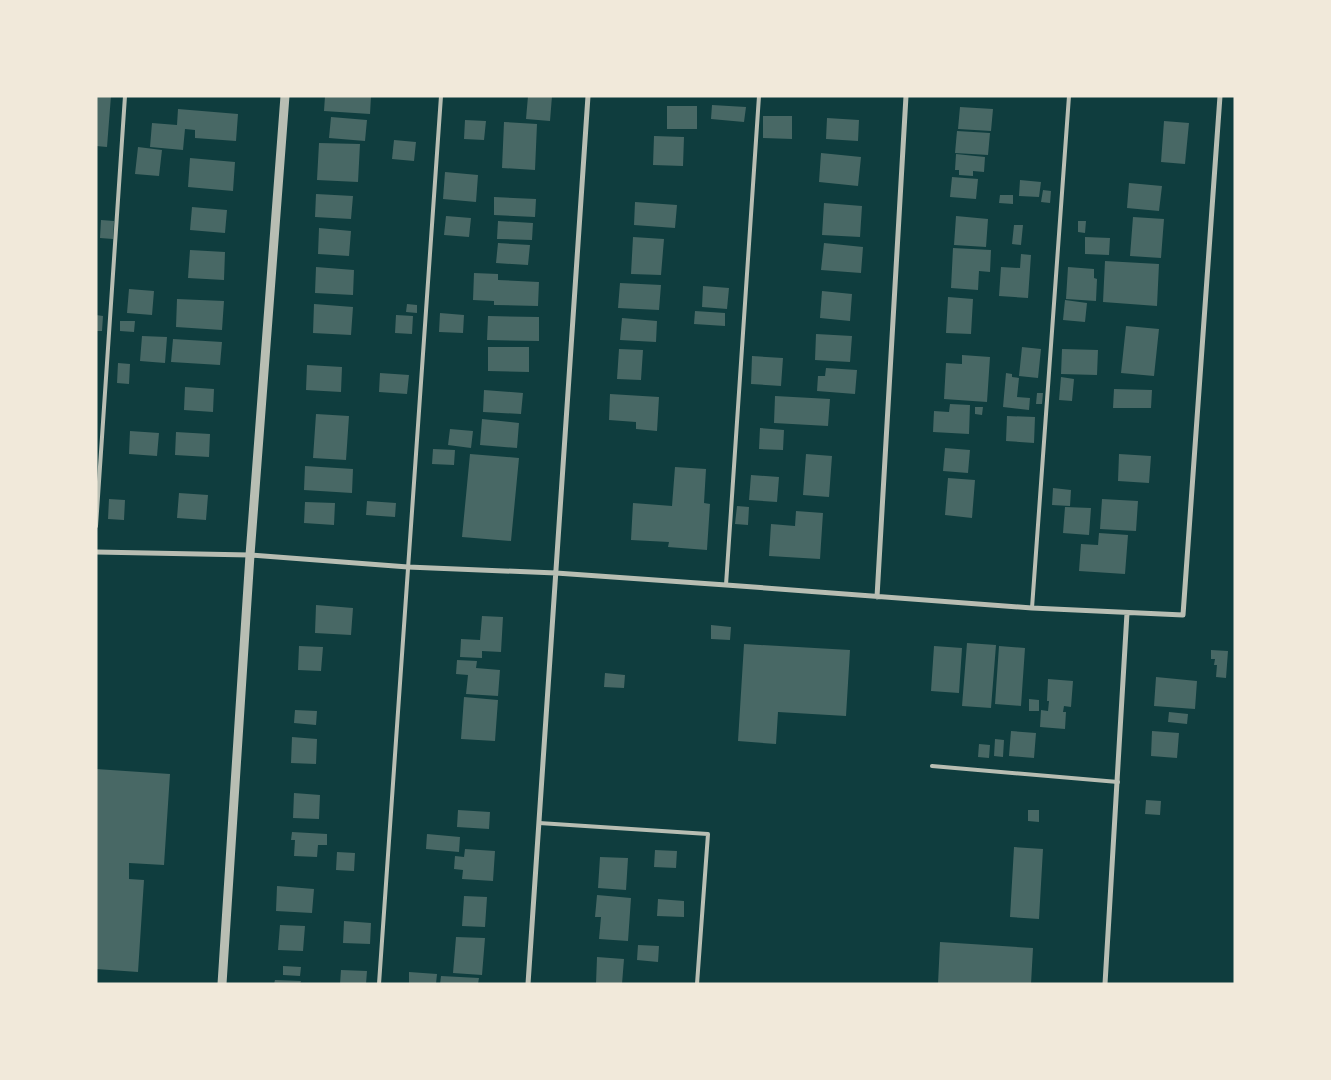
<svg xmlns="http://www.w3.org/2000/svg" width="1331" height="1080" font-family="'Titillium Web',sans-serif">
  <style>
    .building { fill: #486865 }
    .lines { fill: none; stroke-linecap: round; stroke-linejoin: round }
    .service { stroke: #b8beb3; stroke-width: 4 }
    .minor { stroke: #b8beb3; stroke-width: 5 }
    .tertiary { stroke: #b8beb3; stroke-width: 9 }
  </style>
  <rect width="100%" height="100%" fill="#0f3d3e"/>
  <path class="building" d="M96,96H111L107,147L96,146Z
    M325,96H371L370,114L324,111Z
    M528,96H552L550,121L526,119Z
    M712,105L746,107L744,122L711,119Z
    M667,106H697V129H667Z
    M960,107L993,109L991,131L958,129Z
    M178,109L238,114L236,141L195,138V130L185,129L183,150L150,147L152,123L177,125Z
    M763,116H792V139L763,138Z
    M331,117L367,120L365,141L329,138Z
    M827,118L859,120L858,141L826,139Z
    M465,120L486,121L484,140L464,139Z
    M1164,121L1189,123L1185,164L1161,162Z
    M504,122L537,124L535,170L502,168Z
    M957,131L990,133L988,155L955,153Z
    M654,136L684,137L683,166L653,165Z
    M394,140L416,142L414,161L392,159Z
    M319,143L360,144L358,182L317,180Z
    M138,147L162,150L159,176L135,174Z
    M821,153L861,157L858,186L819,182Z
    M956,154L985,157L984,172L973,171V176L959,175V170H955Z
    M190,158L235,162L233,191L188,187Z
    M445,172L478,175L476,202L443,199Z
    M952,177L978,179L976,199L950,197Z
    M1020,180L1041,182L1039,197L1019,196Z
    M1129,183L1162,186L1159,211L1127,208Z
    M1043,190L1051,191L1050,203L1041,202Z
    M316,194L353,196L351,219L315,217Z
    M1000,195H1013V204L999,203Z
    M494,197L536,199L535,217L494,215Z
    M635,202L677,205L675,228L634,225Z
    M824,203L862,206L860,237L822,235Z
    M192,207L227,210L225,233L190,230Z
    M446,216L471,218L469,237L444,235Z
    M956,216L988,219L986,247L954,245Z
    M1133,217L1164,219L1161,258L1130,256Z
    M101,220L114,221L113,239L100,238Z
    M498,221L533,223L532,240L497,239Z
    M1078,221H1086L1085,233L1078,232Z
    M1014,225H1023L1021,245L1012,244Z
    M319,228L351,231L349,256L318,254Z
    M633,237L664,239L661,275L631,274Z
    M1085,237L1110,238L1109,255L1085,254Z
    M498,243L530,245L528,265L496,263Z
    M824,243L863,247L861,273L821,270Z
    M953,248L991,250L990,272L979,271L978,290L951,288Z
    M190,250L225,252L224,280L188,278Z
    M1021,254L1031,255L1028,298L999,296L1001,267L1020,268Z
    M1105,261L1159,264L1157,306L1103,302Z
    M316,267L354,270L353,295L315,293Z
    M1068,267L1094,269V278L1097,279L1096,301L1066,299Z
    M474,273L498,274V280L539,282L538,306L494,305V301L473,300Z
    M620,283L661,285L659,310L618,308Z
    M703,286L729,288L727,309L702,307Z
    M129,289L154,291L152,315L127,313Z
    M822,291L852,294L850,321L820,318Z
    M948,297L973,299L971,334L946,333Z
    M177,299L224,301L222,330L176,327Z
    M1065,300L1087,303L1085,322L1063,320Z
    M314,304L353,307L351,335L313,333Z
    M407,304L417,305V313L406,312Z
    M695,311L725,313V326L694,324Z
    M440,313L464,315L463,333L439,332Z
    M96,315L103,316L102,331H96Z
    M396,315L413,316L412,334L395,333Z
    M488,316L539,317V341L487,340Z
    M622,318L657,321L656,342L620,340Z
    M120,321H135L134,332L120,331Z
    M1126,326L1159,329L1154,376L1121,373Z
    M816,334L852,336L850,362L815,360Z
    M142,336L167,337L165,363L140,361Z
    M173,339L222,342L220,365L171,362Z
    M488,347H529V372L488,371Z
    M1022,347L1041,349L1038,378L1019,376Z
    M619,349L643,350L641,380L617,379Z
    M1062,349L1098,350L1097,375L1061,374Z
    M962,355L990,357L987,402L944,399L946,363L962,364Z
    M752,356L783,358L781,386L751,384Z
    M118,363L130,364L129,384L117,383Z
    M307,365L342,367L341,392L306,390Z
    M826,368L857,370L855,394L817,391L818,376H825Z
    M380,373L409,375L407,394L379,392Z
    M1006,373L1012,374V377L1019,378L1017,397L1030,398L1029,410L1003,407Z
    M1061,377L1074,379L1072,401L1059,400Z
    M185,387L214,389L213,412L184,410Z
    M1114,389L1152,390L1151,408H1113Z
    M484,390L523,393L521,414L483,412Z
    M1037,393H1043L1042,404H1036Z
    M610,394L659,397L657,431L636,429V422L609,420Z
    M775,396L830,399L828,426L774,423Z
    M950,404L970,405L969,434L933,432L934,411L949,412Z
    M975,407H983L982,415L975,414Z
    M316,414L349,416L346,460L313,458Z
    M1007,416L1035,417L1034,443L1006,441Z
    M482,419L519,423L517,448L480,445Z
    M760,428L784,430L783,450L759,449Z
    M450,429L473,431L471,448L448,445Z
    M130,431L159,433L157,456L129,454Z
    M176,432L210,434L209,457L175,455Z
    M945,448L970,450L968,473L943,471Z
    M433,449L455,450L454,465L432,464Z
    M470,454L519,458L511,541L462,537Z
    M806,454L832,456L829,497L803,495Z
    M1119,454L1151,456L1149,483L1118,481Z
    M305,466L353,469L352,493L304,490Z
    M675,467L706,469L704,503L710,504L707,550L668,547L669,542L631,540L633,503L672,506Z
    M751,475L779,477L777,502L749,500Z
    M948,478L975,480L972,518L945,515Z
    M1053,488L1071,490L1070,506L1052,505Z
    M179,493L208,495L206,520L177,518Z
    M109,499L125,500L124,520L108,519Z
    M1102,499L1138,501L1136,531L1100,529Z
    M367,501L396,503L395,517L366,515Z
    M305,502L335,503L334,525L304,523Z
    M737,506L749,507L748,525L735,524Z
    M1065,507L1091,508L1089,535L1063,533Z
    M796,511L823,513L820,559L769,556L771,524L795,526Z
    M1099,533L1128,535L1125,574L1079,571L1081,544L1098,545Z
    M316,605L353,608L351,635L315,633Z
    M482,616L503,617L501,652L482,651V658L460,657L461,639L480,640Z
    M711,625L731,627L730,640L711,639Z
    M967,643L996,645L991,708L962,706Z
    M744,644L850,650L846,716L778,712L776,744L738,741Z
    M299,646L323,647L321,671L298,670Z
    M934,646L962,648L959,693L931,691Z
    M999,646L1025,648L1021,706L995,704Z
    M1211,650L1228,651L1226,678L1216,677L1217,665H1214L1215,659H1211Z
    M457,660L477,661L476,668L500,670L498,696L466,694L468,675L456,674Z
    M605,673L625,675L624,688L604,687Z
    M1156,677L1197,681L1195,709L1154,706Z
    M1048,679L1073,681L1071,707L1064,706L1063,712H1066L1065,729L1040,727L1041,710L1048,711L1049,701H1047Z
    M464,697L498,700L495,741L461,739Z
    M1029,699L1039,700V711H1029Z
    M295,710L317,711L316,725L294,723Z
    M1169,712L1188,714L1187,724L1168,722Z
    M1011,731L1036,733L1034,758L1009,756Z
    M1152,731L1179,733L1177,758L1151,756Z
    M292,737L317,739L316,764L291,763Z
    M995,739L1004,740L1003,757L994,756Z
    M979,744L990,745L989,758L978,757Z
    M96,769L170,774L164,865L129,863V879L144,880L138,972L96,969Z
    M294,793L320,795L319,819L293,818Z
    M1146,800L1161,801L1160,815L1145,814Z
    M458,810L490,812L489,829L457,827Z
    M1028,810H1039V822L1028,821Z
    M292,832L327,834V845H318L317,857L294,856L295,840H291Z
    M427,834L460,837L459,852L426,849Z
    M1014,847L1043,849L1039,919L1010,917Z
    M465,849L495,851L493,881L462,879L463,870L454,869L455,856L464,857Z
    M655,850L677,851L676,868L654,867Z
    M337,852L355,853L354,871L336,870Z
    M600,857L628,858L626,890L598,888Z
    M277,886L314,889L312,913L276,911Z
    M597,895L631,898L628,941L599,939L601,917H595Z
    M464,896L487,897L485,927L462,926Z
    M658,899L684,901V917L657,916Z
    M344,921L371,923L370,944L343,943Z
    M280,925L305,926L303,951L278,950Z
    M456,937L485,938L482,975L453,973Z
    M940,942L1033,948L1031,984H938Z
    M638,945L659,946L658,962L637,960Z
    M597,957L624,959L622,984H596Z
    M283,966L301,967L300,976L283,975Z
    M341,970L367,971L366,984H340Z
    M409,972L437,974L436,984H409Z
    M441,976L479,978L478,984H440Z
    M275,980L301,981L300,984H274Z"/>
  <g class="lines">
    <path class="service" d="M96,526L125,96
      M726,585L759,96
      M1032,608L1069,96
      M932,766L1118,782
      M539,823L708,834L697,984
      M379,984L441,96"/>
    <path class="minor" d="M96,552L250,555L408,567L556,573L726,585L1032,608L1183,615L1220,96
      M877,597L906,96
      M528,984L588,96
      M1105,984L1127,613"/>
    <path class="tertiary" d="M222,984L250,555L285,96"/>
  </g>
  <rect width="1331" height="1080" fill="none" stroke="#f1e9da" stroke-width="195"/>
</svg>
